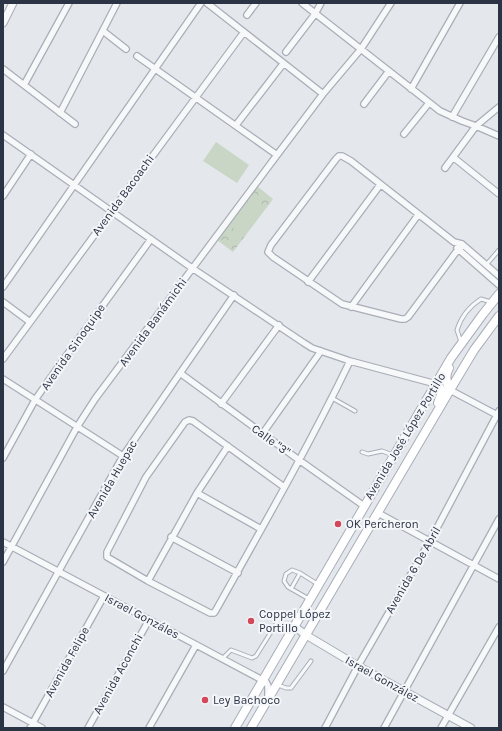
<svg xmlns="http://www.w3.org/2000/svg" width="502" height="731" font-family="Karla,sans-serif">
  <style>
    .park { fill: url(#park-crowns) }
    .pitch { fill: #c9d6c5 }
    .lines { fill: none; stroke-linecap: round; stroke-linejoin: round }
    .service-casing { stroke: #a9aeb7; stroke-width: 5 }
    .minor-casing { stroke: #a9aeb7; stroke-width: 8 }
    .tertiary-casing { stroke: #a9aeb7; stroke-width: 9 }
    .secondary-casing { stroke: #a9aeb7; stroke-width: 10 }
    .service { stroke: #f7f8fa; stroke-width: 3 }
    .minor { stroke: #f7f8fa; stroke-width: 5.5 }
    .tertiary { stroke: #f7f8fa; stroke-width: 7 }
    .secondary { stroke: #fff; stroke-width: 8 }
    .poi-dot { fill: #d1495b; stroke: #f4f6f9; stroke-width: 1.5 }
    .labels { text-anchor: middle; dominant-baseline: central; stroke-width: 4; stroke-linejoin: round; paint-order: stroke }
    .street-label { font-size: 12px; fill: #2b3445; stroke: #f4f6f9 }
    .poi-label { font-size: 12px; fill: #2b3445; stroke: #f4f6f9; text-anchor: start }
  </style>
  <defs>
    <pattern id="park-crowns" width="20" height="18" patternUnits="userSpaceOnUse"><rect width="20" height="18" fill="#c9d6c5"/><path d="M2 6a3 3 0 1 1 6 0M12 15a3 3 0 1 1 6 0" fill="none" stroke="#adb8ab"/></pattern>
  </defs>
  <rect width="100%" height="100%" fill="#e4e7ec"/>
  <path class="park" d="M257,186L273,199L233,252L217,240Z"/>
  <path class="pitch" d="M216,142L249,165L237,183L203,161Z
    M247,202L262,212L244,236L229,225Z"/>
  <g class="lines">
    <defs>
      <path id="service" d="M486,265L499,250
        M461,342L457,330C461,317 470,306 481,299L491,302
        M332,398L355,411
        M362,452L368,454L382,451L393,455
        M291,589L300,573
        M309,599L288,587L284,581L286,574L292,570L300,573L319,585
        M222,659L231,650L252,658L256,656L281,616L285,614
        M278,685L286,688H291L311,661"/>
      <path id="minor" d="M207,3L323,94
        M302,3L440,111L462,121L476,126L499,107
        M247,15L256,3
        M103,31L126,49
        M286,52L315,14L321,3
        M137,56L277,155
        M3,69L75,124
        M24,85L69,3
        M411,89L460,3
        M364,104L389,71
        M60,113L117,3
        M452,117L499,37
        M236,125L283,64
        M404,134L429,103
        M3,135L192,268L304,343L312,348L350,361L436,384
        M453,157L499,194
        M445,168L476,126L499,136
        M3,196L31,154
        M462,244L408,317L405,319H401L342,304L273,257L268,252L271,245L336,159L339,156H342L351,161L454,242L462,244L499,276
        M457,248L499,285
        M308,282L380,185
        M3,287L201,3
        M3,302L30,322
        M351,307L418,215
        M3,359L244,32
        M180,373L299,460L364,506
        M3,379L123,456
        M450,390L499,416
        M221,404L279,325
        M263,433L321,351
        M3,458L35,400L56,370L151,239
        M284,487L193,421L189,420L185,422L146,477L107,552V557L148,581L210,613H214L216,610C262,528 309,446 350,361
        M197,493L261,529
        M378,513L499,579
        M171,537L238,573
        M3,542L266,682L268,686V698
        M3,562L77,427L95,399L277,155L323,94L361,49L391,3
        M148,581L197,493L228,446
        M3,671L123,456L234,295
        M3,707L42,728
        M30,728L104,596
        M88,728L149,620
        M149,728L196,645
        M325,728L358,666L430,541L499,411
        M384,728L499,519
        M441,728L499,627"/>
      <path id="tertiary" d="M3,23L13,3
        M295,627L306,635L358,666L471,728"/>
      <path id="secondary" d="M449,368C445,375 446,383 450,390
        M436,384L440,388L442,392L438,403
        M235,728L451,358L483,314L499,294
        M251,728L450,390L474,350L499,316"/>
    </defs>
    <use href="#service" class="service-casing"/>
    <use href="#minor" class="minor-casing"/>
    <use href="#tertiary" class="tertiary-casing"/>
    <use href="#secondary" class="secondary-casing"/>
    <use href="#service" class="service"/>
    <use href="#minor" class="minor"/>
    <use href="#tertiary" class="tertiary"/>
    <use href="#secondary" class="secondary"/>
  </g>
  <g class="poi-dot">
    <circle cx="338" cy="524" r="4"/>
    <circle cx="251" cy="621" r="4"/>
    <circle cx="205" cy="700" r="4"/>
  </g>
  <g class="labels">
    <g class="street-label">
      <text transform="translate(123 195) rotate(-54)">Avenida Bacoachi</text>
      <text transform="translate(153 322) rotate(-54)">Avenida Banámichi</text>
      <text transform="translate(73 347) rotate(-55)">Avenida Sinoquipe</text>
      <text transform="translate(405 436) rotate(-59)">Avenida José López Portillo</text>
      <text transform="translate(271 440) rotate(36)">Calle "3"</text>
      <text transform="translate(112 479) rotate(-60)">Avenida Huepac</text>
      <text transform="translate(413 570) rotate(-60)">Avenida 6 De Abril</text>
      <text transform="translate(142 616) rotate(28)">Israel Gonzáles</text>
      <text transform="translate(67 662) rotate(-61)">Avenida Felipe</text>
      <text transform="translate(118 674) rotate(-61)">Avenida Aconchi</text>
      <text transform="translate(382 679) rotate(29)">Israel González</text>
    </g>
    <g class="poi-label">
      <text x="346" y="524">OK Percheron</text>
      <text x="259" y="614">Coppel López<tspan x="259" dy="14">Portillo</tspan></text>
      <text x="213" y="700">Ley Bachoco</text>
    </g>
  </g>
  <rect width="502" height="731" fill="none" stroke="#2b3445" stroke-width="8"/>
</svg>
